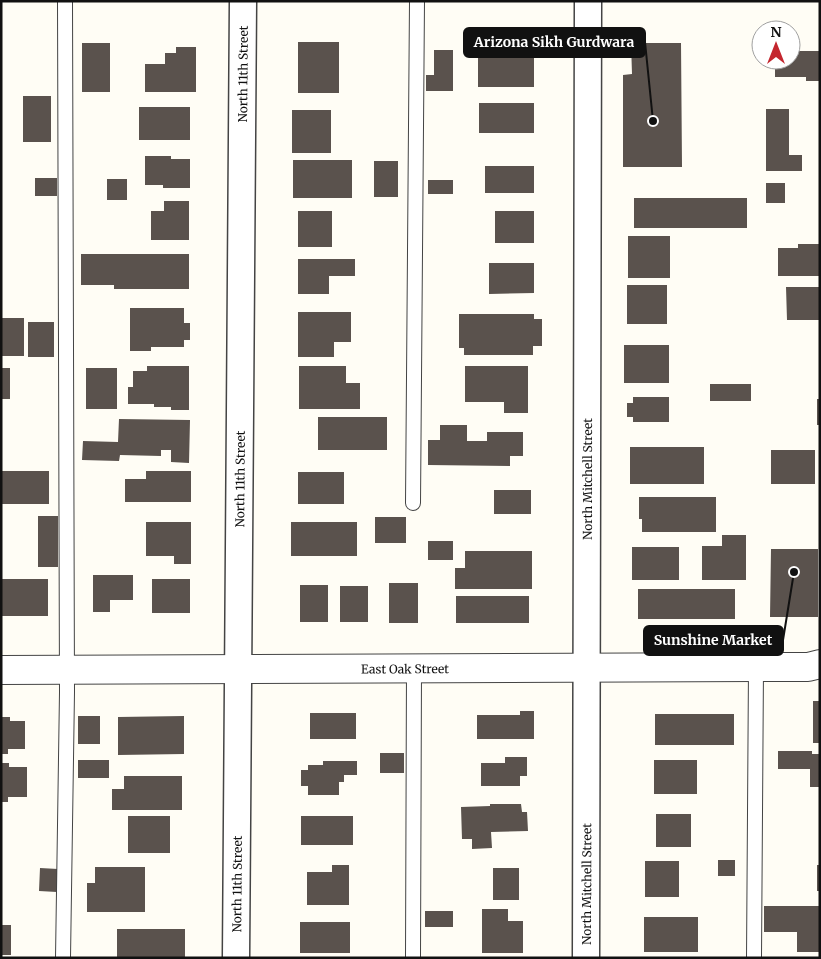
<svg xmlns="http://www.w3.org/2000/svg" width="821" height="959" font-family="Merriweather,serif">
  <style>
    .building { fill: #5a524d }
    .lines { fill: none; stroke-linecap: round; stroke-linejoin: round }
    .service-casing { stroke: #444; stroke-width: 16 }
    .minor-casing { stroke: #444; stroke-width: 29 }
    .tertiary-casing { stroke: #444; stroke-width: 30 }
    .service { stroke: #fff; stroke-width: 14 }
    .minor { stroke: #fff; stroke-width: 26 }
    .tertiary { stroke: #fff; stroke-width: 28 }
    .labels { text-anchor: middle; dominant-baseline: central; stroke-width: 5; stroke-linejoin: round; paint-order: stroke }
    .street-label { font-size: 12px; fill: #111; stroke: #fff }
    .leader { fill: none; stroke: #111; stroke-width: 2 }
    .callout-dot { fill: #111; stroke: #fff; stroke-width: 2 }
    .callout { fill: #111; stroke: #111; stroke-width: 2 }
    .callout-label { font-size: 14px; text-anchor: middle; font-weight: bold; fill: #fff }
  </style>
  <rect width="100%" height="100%" fill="#fffdf5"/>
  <path class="building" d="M298,42H339V93H298Z
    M82,43H110V92H82Z
    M631,43H681L682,167H623V75L632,74Z
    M176,47H196V92H145V64H165V53H176Z
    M434,50H453V91H426V75H434Z
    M791,51H820V81H806V77H775V60H791Z
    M478,54H534V87H478Z
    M23,96H51V142H23Z
    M479,103H534V133H479Z
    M139,107H190V140H139Z
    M766,109H789V155H802V171H766Z
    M292,110H331V153H292Z
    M145,156H171V159H190V188H163V185H145Z
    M293,160H352V198H293Z
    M374,161H398V197H374Z
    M485,166H534V193H485Z
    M35,178H57V196H35Z
    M107,179H127V200H107Z
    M428,180H453V194H428Z
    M766,183H785V203H766Z
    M634,198H747V228H634Z
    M164,201H189V240H151V211H164Z
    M298,211H332V247H298Z
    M495,211H534V243H495Z
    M628,236H670V278H628Z
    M798,244H820V276H778V248H798Z
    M81,254H189V289H114V285H81Z
    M298,259H355V276H329V294H298Z
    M489,263H534V293L489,294Z
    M627,285H667V324H627Z
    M786,287H820V320H787Z
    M130,308H184V323H190V340H184V347H151V351H130Z
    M298,312H351V342H334V357H298Z
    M459,314H534V319H542V346H533V355H464V348H459Z
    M1,318H24V356H1Z
    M28,322H54V357H28Z
    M624,345H669V383H624Z
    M147,366H189V410H171V407H154V404H128V387H133V371H147Z
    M299,366H346V383H360V409H299Z
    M465,366H528V413H504V402H465Z
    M1,368H10V399H1Z
    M86,368H117V409H86Z
    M710,384H751V401H710Z
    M633,397H669V422H633V417H627V403H633Z
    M817,399H820V425H817Z
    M318,417H387V450H318Z
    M119,419L190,420L189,463L171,462V450H161V456L120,455L119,461L82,460L83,441L118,442Z
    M440,425H467V441H487V432H523V456H510V466L428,465V440H440Z
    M630,447H704V484H630Z
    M771,450H815V484H771Z
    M1,471H49V504H1Z
    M146,471H191V502H125V479H146Z
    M298,472H344V504H298Z
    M494,490H531V514H494Z
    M639,497H716V532H642V519H639Z
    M38,516H58V567H38Z
    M375,517H406V543H375Z
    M146,522H191V564H174V556H146Z
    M291,522H357V556H291Z
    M722,535H746V580H702V546H722Z
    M428,541H453V560H428Z
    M632,547H679V580H632Z
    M771,549H818V617H770Z
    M465,551H532V589H455V568H465Z
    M93,575H133V600H110V612H93Z
    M1,579H48V616H1Z
    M152,579H190V613H152Z
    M389,583H418V623H389Z
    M300,585H328V622H300Z
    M340,586H368V622H340Z
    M638,589H735V619H638Z
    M456,596H529V623H456Z
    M813,701H820V743H813Z
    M520,711H534V739H477V715H520Z
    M310,713H356V739H310Z
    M655,714H734V745H655Z
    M78,716H100V744H78Z
    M184,716V754L118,755V717Z
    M1,717H10V721H25V749H8V754H1Z
    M778,751H812V754H820V787H810V769H778Z
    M380,753H404V773H380Z
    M505,757H527V776H520V786H481V763H505Z
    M78,760H109V778H78Z
    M654,760H697V794H654Z
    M323,761H357V775H344V782H339V795H308V786H301V770H308V765H323Z
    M1,763H9V767H27V797H8V802H1Z
    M124,776H182V810H112V789H124Z
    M490,804H521L522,812H527L528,831L491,832L492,848L472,849V839H462L461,807L490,806Z
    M656,814H691V847H656Z
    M128,816H170V853H128Z
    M301,816H353V845H301Z
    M718,860H735V876H718Z
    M645,861H679V897H645Z
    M332,865H349V905H307V872H332Z
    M817,865H820V891H817Z
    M95,867H145V912H87V883H95Z
    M40,868L58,869L57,892L39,891Z
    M493,868H519V900H493Z
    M764,906H820V952H797V932H764Z
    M482,909H508V921H523V953H482Z
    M425,911H453V927H425Z
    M644,917H698V952H644Z
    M300,922H350V953H300Z
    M1,925H11V955H1Z
    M117,929H185V958H117Z"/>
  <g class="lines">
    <defs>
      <path id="service" d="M413,503L417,1
        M63,958L67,692L65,1
        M413,958L414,669
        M754,958L756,667"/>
      <g id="minor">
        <path id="s1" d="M236,958L243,1"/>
        <path id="s2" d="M586,958L588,1"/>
      </g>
      <g id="tertiary">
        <path id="s3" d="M1,670L756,667H808L820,664"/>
      </g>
    </defs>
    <use href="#service" class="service-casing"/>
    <use href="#minor" class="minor-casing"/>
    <use href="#tertiary" class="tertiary-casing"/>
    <use href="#service" class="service"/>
    <use href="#minor" class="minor"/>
    <use href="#tertiary" class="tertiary"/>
  </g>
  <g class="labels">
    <g class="street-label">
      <text stroke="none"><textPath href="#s1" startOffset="884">North 11th Street</textPath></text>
      <text stroke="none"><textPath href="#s1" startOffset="479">North 11th Street</textPath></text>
      <text stroke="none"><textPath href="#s2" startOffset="479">North Mitchell Street</textPath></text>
      <text stroke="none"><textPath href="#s3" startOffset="404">East Oak Street</textPath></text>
      <text stroke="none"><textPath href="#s1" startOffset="74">North 11th Street</textPath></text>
      <text stroke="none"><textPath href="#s2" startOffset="74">North Mitchell Street</textPath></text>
    </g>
  </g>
  <path class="leader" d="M653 121L645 42M794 572L783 640"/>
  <g class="callout-dot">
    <circle cx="653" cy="121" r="5"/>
    <circle cx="794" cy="572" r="5"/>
  </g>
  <g class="callout">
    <rect x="464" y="28" width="181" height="29" rx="5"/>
    <rect x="644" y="626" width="139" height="29" rx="5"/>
  </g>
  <g class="callout-label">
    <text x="554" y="47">Arizona Sikh Gurdwara</text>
    <text x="713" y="645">Sunshine Market</text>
  </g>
  <rect width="821" height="959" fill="none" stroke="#111111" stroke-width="5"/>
  <g transform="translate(776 45)"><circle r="24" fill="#ffffff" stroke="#a0a0a0"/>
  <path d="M0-4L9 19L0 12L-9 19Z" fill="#c4262e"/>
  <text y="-8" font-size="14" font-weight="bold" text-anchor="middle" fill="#111111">N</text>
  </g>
</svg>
